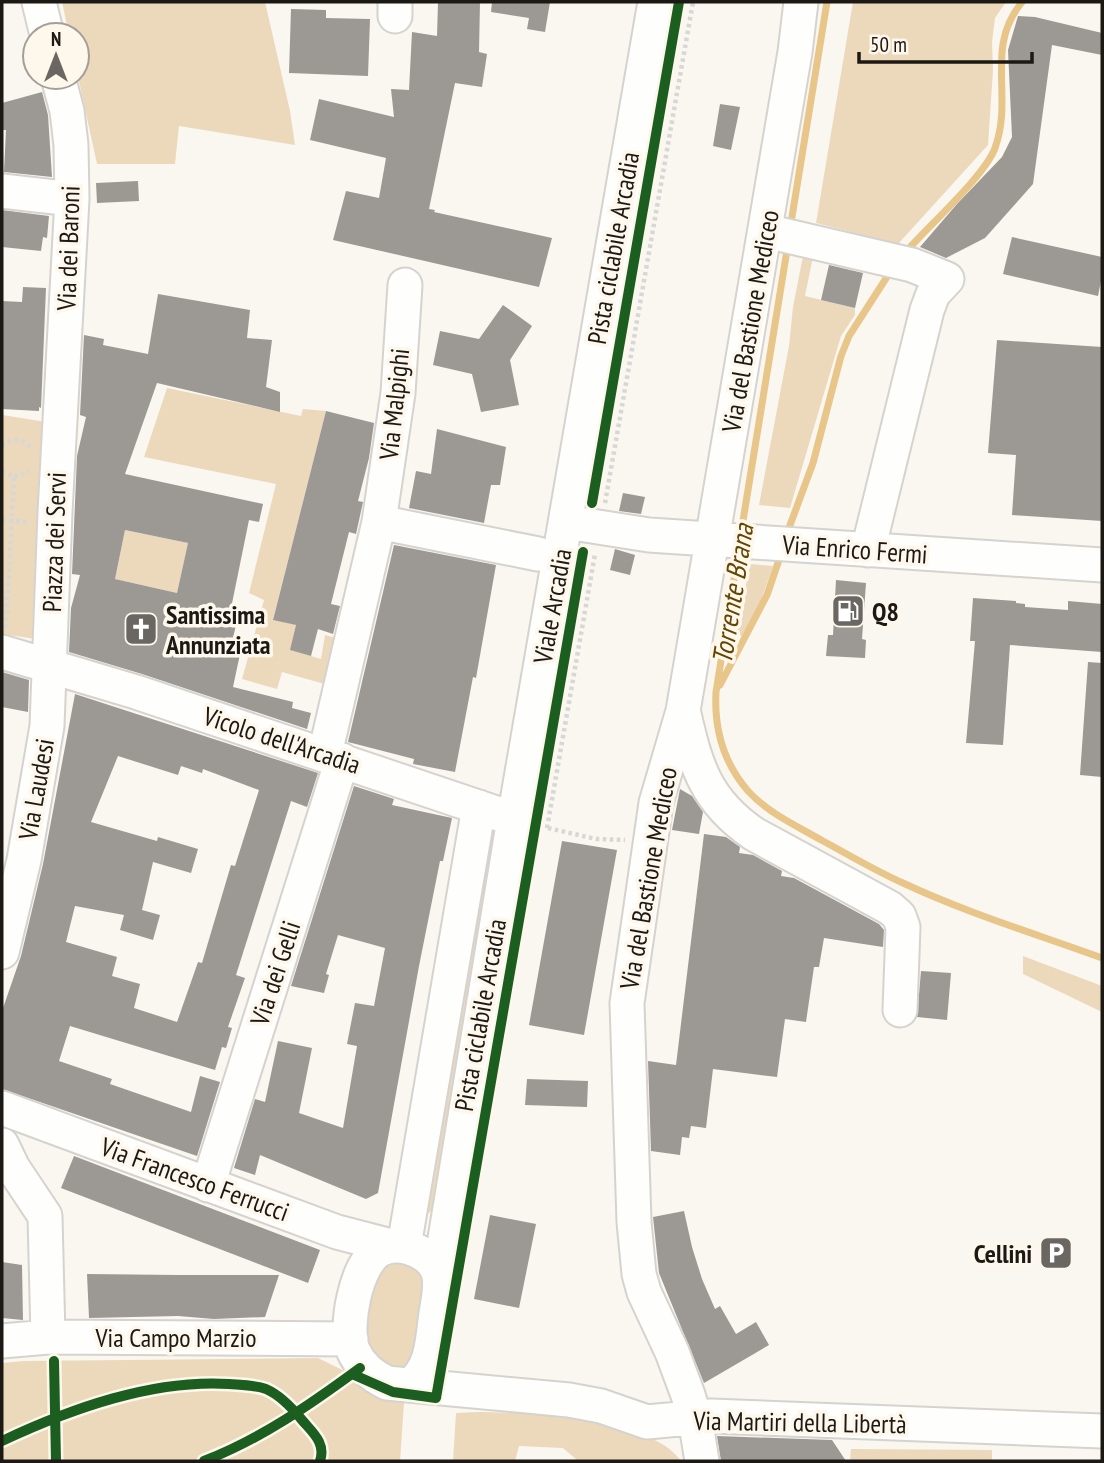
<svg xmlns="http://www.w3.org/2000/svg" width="1104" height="1463" font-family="'PT Sans Narrow',sans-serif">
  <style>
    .green { fill: #ecd9bb }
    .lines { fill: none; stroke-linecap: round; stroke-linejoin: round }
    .stream { stroke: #e8c68a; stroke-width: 7 }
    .building { fill: #9c9995; fill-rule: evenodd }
    .minor-casing { stroke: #d6d3ce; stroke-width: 37 }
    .path { stroke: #d7d7d5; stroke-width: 4.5; stroke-dasharray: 3.5 3.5; stroke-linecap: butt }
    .minor { stroke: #fefefd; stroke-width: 33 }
    .cycleway-casing { stroke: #fef7ec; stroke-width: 15 }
    .cycleway { stroke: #1b5e20; stroke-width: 10 }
    .labels { text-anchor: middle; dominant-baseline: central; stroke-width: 7; stroke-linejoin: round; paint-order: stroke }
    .street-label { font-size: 26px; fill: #1c1915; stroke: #fef7ec }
    .poi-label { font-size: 26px; font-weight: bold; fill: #1c1915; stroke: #fef7ec; text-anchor: start }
    .water-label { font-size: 28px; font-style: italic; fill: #644600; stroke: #fef7ec }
  </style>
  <rect width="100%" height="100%" fill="#faf6f0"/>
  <path class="green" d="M62,2H265L290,111L295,145L179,126L175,164H97L77,72V35H69Z
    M853,2H1006L995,18L992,42L993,70L988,145L898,244L816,223Z
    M804,251L814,252L805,296L855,308V315L841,336L790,508L759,505L789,346L793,307Z
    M167,388L301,416L303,409L326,411L273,619L296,625L291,650L321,659L325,635L346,641L335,687L282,672L277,689L242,679L264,600L249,593L276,484L144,457Z
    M2,415L53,423L36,639L2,634Z
    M125,530L188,543L177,593L115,579Z
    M750,564L773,566L760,603L742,637L737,631Z
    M486,814L497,823L436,1207L425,1216Z
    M1023,956L1102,986V1012L1023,974Z
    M400,1257L426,1273L416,1355L403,1377L362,1345L369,1285L377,1271Z
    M318,1358L397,1397L404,1403L400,1461H2V1363L24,1361Z
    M479,1412C526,1412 653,1418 681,1461H578L563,1448L519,1446L515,1461H453L456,1413Z
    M851,1449L992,1450V1461H850Z"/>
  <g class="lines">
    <path class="stream" d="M790,229L827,2
      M904,254C926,228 985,176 995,148C1014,96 984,48 1022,2
      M741,533L788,244
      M786,536L813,463L841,356L849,336L892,269
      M739,548L716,692C714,729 723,762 748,791C768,813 797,826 823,841C849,855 876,871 903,883C967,913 1036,934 1102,958
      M720,685L767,595L781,554"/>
  </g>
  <path class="building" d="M438,2H480L479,52L487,54L482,87L455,83L429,209L435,210L434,212L552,238L539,287L333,240L346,191L379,198L386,158L310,140L319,99L394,117L391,89L409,90L412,32L437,36Z
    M492,2H550L545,32L527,29L529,18L491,12Z
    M291,9L326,10V18L370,19L368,76L289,73Z
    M1018,16L1035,17L1102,33V55L1052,45L1033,184L985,238L946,258L920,247L957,204L1002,157L1012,137L1008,50Z
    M42,92L48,115L52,177L4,172L6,130H2V103Z
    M720,104L740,107L731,150L713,146Z
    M138,181L139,201L97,203L96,183Z
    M2,210L49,216L47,238L43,237L41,251L2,247Z
    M1012,237L1102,257V276L1098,296L1003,274Z
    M829,265L863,273L855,308L821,300Z
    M23,287L46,288L41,408L39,407V411L2,409V301L22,302Z
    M158,294L250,310L247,338L272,340L266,387L280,392V412L157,383L125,474L263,504L259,522L249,520L228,623L236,625L233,638L243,640L233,687L293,702L292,708L311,713L307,729L142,674L69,652L71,608L80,575L72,574L77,456L86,417L80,415L84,335L104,339L103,345L148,354ZM125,530L188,543L177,593L115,579Z
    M503,305L532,326L510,360L519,405L481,412L472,374L433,365L440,331L479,339Z
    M997,340L1102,347V521L1012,515L1016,455L988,453Z
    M326,411L374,423L369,458L358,501L363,502L356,534L349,532L331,604L340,606L333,634L318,629L311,656L290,650L296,625L273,620Z
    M437,429L506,447L500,485H491L484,523L409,508L416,471L431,474Z
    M623,493L645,497L641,514L619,511Z
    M394,545L496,565L476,678L473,677L455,772L413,764L414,759L348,742Z
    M615,549L635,555L630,575L610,570Z
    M836,580L866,583L862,639L866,640L865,658L826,656L828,635H833Z
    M973,598L1016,601V603L1025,604V607L1068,610V601L1102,604V652L1010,645L1003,745L966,743L975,641H970Z
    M1088,662L1102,663V777L1080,775Z
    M2,672L29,680L28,712L2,707Z
    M75,694L318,773L307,807L291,801L236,975L245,978L228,1027L232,1028L226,1048L222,1047L215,1070L70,1026L59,1061L112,1079L110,1084L191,1112L200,1076L220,1082L197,1156L2,1089V1011L21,956L43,864ZM118,756L178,775L181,766L202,773L203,769L259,790L235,866L231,865L202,963L198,962L177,1022L134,1008L140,984L112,976L117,957L66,942L75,906L124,915L120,930L153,940L160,915L142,910L153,862L191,873L198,849L158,837L157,841L91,822Z
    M354,786L394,799L392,805L452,818L443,861H440L419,966L378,1193L366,1199L260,1155L255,1175L234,1168L255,1099L265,1102L278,1041L312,1048L299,1113L343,1128L357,1046L347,1044L355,1003L374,1006L385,948L338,935L326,974L329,975L324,993L291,986Z
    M680,789L692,796L703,812L699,834L672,830Z
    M704,834L726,837L740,847L739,853L753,855L782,871L781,876L794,878L879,924L884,930L883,947L824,938L819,967H814L806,1022L785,1019L777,1077L713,1069L706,1128L691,1126L689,1138L682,1137L680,1155L651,1151L648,1061L676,1065Z
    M562,841L617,850L584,1035L529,1025Z
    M921,971L951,973L947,1020L917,1017Z
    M527,1079L588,1081L587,1107L525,1105Z
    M74,1156L320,1250L308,1283L61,1188Z
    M684,1211L692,1247L702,1279L715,1309L720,1306L736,1334L756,1322L769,1345L704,1383L659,1273L653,1217Z
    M490,1215L536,1224L519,1308L474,1299Z
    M2,1262L22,1265L23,1320L2,1318Z
    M87,1274L179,1275H279L265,1317L214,1319L178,1316L89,1318Z
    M717,1436L832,1440L846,1461H721Z"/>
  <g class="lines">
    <defs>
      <path id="minor" d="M39,2L47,35
        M395,16V2
        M2,191L72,199
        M766,231L912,265L947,279L933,294L927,310L868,550
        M379,522L398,393L405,285
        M566,522L649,535L1102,565
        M2,652L136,692L514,819
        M684,714C696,767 706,801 754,834L890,908L899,916L903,927L900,1010
        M325,754L379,522L538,554
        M2,952L24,860L47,726L55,512L72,199L71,145L67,111L58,77
        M2,1108L337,1232L391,1246
        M2,1145L13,1168L45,1216L48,1337
        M208,1185L342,760
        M404,1246L479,807
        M439,1275L514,819L655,2
        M2,1341L48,1337L351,1339
        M410,1385C433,1368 432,1340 436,1313C438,1302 441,1287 439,1276C434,1252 398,1238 378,1251C356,1265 344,1327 353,1350C360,1366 372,1376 387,1383L569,1400L601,1406L647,1422L711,1416L1102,1431
        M702,1461L695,1418L688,1395L672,1352L644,1292L639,1274L634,1222L627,1003L656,803L683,711L795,52L801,2"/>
    </defs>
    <use href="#minor" class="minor-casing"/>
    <path class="path" d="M2,446C11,438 22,438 30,447
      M2,471L14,477L29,471
      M605,503L693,2
      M2,520L29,522
      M6,628L14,477
      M547,828L595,554
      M548,828L596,839L625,840"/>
    <use href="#minor" class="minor"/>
    <defs>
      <path id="cycleway" d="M592,503L679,2
        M54,1361L56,1461
        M352,1374L393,1392L436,1398L583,552
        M2,1441C70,1409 152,1379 229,1384C241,1385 254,1385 266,1389C280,1395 293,1409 302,1420C313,1433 326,1443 320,1461
        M204,1461C261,1439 311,1404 360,1368"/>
    </defs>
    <use href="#cycleway" class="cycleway-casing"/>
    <use href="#cycleway" class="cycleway"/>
  </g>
  <defs>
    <symbol id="fuel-square" viewBox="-11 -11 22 22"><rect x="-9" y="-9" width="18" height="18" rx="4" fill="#6a6662" stroke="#fef7ec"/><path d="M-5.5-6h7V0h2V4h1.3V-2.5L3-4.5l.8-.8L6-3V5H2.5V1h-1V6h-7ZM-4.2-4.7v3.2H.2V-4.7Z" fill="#fff"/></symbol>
    <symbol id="church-square" viewBox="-11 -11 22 22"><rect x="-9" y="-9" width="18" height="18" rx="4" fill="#6a6662" stroke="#fef7ec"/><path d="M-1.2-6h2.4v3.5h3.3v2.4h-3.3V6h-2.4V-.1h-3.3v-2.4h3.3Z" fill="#fff"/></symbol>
    <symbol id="parking-square" viewBox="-11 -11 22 22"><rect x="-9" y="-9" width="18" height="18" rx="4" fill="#6a6662" stroke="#fef7ec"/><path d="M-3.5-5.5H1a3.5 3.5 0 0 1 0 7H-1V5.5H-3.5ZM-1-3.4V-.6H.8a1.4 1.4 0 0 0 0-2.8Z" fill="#fff"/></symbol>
  </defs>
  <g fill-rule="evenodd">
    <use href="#fuel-square" x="829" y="592" width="38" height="38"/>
    <use href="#church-square" x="122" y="610" width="38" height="38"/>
    <use href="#parking-square" x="1037" y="1234" width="38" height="38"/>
  </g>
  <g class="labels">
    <g class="street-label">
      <text transform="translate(68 248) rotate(-88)">Via dei Baroni</text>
      <text transform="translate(613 248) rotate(-80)">Pista ciclabile Arcadia</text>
      <text transform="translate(750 321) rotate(-80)">Via del Bastione Mediceo</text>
      <text transform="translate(394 404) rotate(-84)">Via Malpighi</text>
      <text transform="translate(54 542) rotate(-88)">Piazza dei Servi</text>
      <text transform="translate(855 549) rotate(4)">Via Enrico Fermi</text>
      <text transform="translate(552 606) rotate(-80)">Viale Arcadia</text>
      <text transform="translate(282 740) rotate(18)">Vicolo dell'Arcadia</text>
      <text transform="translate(36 789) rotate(-80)">Via Laudesi</text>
      <text transform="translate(648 878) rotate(-80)">Via del Bastione Mediceo</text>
      <text transform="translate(275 973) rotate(-72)">Via dei Gelli</text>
      <text transform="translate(480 1015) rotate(-80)">Pista ciclabile Arcadia</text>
      <text transform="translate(195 1179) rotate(20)">Via Francesco Ferrucci</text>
      <text x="176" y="1337">Via Campo Marzio</text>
      <text transform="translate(800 1422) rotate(1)">Via Martiri della Libertà</text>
    </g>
    <g class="poi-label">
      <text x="872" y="611">Q8</text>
      <text x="166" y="614">Santissima<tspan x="166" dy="30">Annunziata</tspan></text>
      <text x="1032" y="1253" text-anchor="end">Cellini</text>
    </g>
    <g class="water-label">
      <text transform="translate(732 594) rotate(-81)">Torrente Brana</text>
    </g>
  </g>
  <rect width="1104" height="1463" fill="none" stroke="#1c1915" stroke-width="7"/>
  <g transform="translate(56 56)"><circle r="33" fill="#fef7ec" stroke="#a49e96" stroke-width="2"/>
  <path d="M0-5L12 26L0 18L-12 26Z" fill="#6a6662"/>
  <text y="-10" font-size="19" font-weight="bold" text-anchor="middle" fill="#1c1915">N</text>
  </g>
  <path d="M859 52v10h173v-10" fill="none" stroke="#1c1915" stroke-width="3.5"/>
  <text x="870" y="52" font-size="21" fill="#1c1915" stroke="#fef7ec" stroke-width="5" paint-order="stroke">50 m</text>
</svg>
